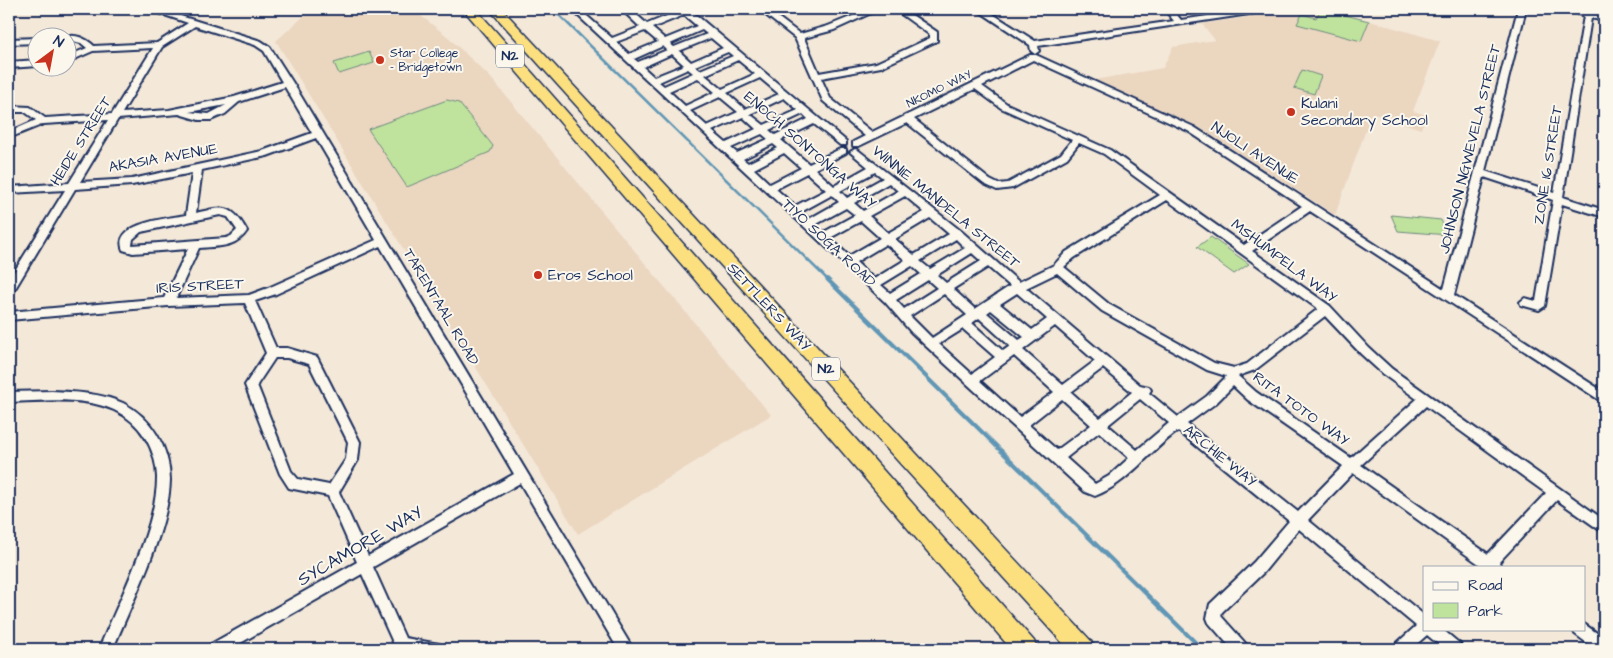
<svg xmlns="http://www.w3.org/2000/svg" width="1613" height="658" font-family="'Architects Daughter',sans-serif">
  <style>
    .built { fill: #ebd6c0 }
    .green { fill: #bfe39d; stroke: #6d897e }
    .lines { fill: none; stroke-linecap: round; stroke-linejoin: round }
    .stream-far1 { stroke: #6196b5; stroke-width: 2.5 }
    .stream { stroke: #6196b5; stroke-width: 4 }
    .minor-casing { stroke: #1b2f5e; stroke-width: 4 }
    .highway-casing { stroke: #1b2f5e; stroke-width: 3 }
    .minor { fill: #fbf7ec; fill-rule: evenodd }
    .highway { fill: #fce080; fill-rule: evenodd }
    .poi-dot { fill: #c8321e; stroke: #fbf7ec; stroke-width: 2 }
    .labels { text-anchor: middle; dominant-baseline: central; stroke-width: 4; stroke-linejoin: round; paint-order: stroke }
    .far-poi-label { font-size: 12px; fill: #1b2f5e; stroke: #fbf7ec; text-anchor: start }
    .far-street-label { font-size: 12px; fill: #1b2f5e; stroke: #fbf7ec }
    .shield { fill: #fbf7ec; stroke: #5e6b89; stroke-width: 1 }
    .shield-label { font-size: 14px; font-weight: bold; fill: #1b2f5e }
    .poi-label { font-size: 15px; fill: #1b2f5e; stroke: #fbf7ec; text-anchor: start }
    .street-label { font-size: 15px; fill: #1b2f5e; stroke: #fbf7ec }
    .near-street-label { font-size: 18px; fill: #1b2f5e; stroke: #fbf7ec }
  </style>
  <rect width="100%" height="100%" fill="#f4e8d8"/>
  <filter id="ink" filterUnits="userSpaceOnUse"><feTurbulence type="fractalNoise" baseFrequency=".02" numOctaves="2"/><feDisplacementMap in="SourceGraphic" scale="10" xChannelSelector="R" yChannelSelector="G"/><feConvolveMatrix kernelMatrix="1 2 1 2 8 2 1 2 1" color-interpolation-filters="sRGB"/></filter>
  <g filter="url(#ink)">
    <path class="built" d="M312,9H412L447,36L491,78L771,415L578,534L276,41Z
      M1304,9H1327L1440,41L1413,111L1426,115L1421,129L1372,113L1335,215L1197,126L1094,80L1163,68L1173,47L1215,40L1202,24Z"/>
    <path class="green" d="M1321,9L1369,21L1361,41L1297,24L1302,14L1316,18Z
      M369,52L374,63L339,74L334,63Z
      M1302,70L1321,76L1314,94L1294,88Z
      M447,100L459,103L493,146L490,152L407,187L368,129Z
      M1391,215L1441,220L1448,235L1398,231Z
      M1211,237L1249,264L1234,274L1197,247Z"/>
    <g class="lines">
      <path class="stream-far1" d="M553,9L828,280"/>
      <path class="stream" d="M827,279L1202,649"/>
      <defs>
        <path id="minor" d="M147,9H158L261,41L270,47L293,83L633,649H618L520,483L373,567L405,638L439,644L441,649H396L362,574L230,649H209L211,644L357,562L328,496L289,488L280,474L245,385L266,353L245,303L168,306L9,320V312L164,298L188,249L133,253L123,250C111,223 170,218 186,215L192,173L132,185L75,189L13,292L9,293V280L65,190L9,193V187L69,183L108,120L44,124L9,138V132L36,120L25,112H9V106L30,107L45,118L112,114L153,48L93,51L68,62V56L87,48L81,43L68,40V38H64C74,32 87,39 94,46L157,43L188,23ZM195,26L255,45L264,51L282,82L234,97L169,110L122,113L162,47ZM285,87L312,133L262,151L132,179L80,182L118,119L179,114L199,120H211L225,114L239,102ZM226,105L209,114L189,112ZM316,138L376,240L268,288L249,295L176,298L199,248C218,246 236,248 247,231C232,204 224,206 196,213L202,170L267,156ZM220,215L228,217L237,230L231,236L226,238L132,245L133,239L141,232ZM380,246L514,474L368,556L339,492L358,460L360,442L317,357L287,348H276L255,301L276,294ZM275,358H287L309,364L348,442L346,459L329,485L298,479L291,471L257,385Z
          M571,9H579L612,38L640,27L621,9H630L647,24L679,11L678,9H689L846,141V145H840L814,124L781,140L809,164L840,149H846V153L815,169L834,186L868,167L850,152L855,149L858,150L961,231L1019,282L1054,265L1066,252L1160,195L1104,154L1079,143L1067,158L1013,188L997,190L984,184L907,123L859,146H853V142L865,136L823,101L795,38L758,9H767L800,34L828,26L870,9H880L834,30L804,38L819,73L876,63L930,38V35L894,9H903L937,32V41L881,67L821,78L830,98L872,132L1030,55H1036L1194,127L1444,289L1518,9H1526L1485,171L1554,193L1584,16L1564,9H1576L1604,17V21L1591,18L1563,197L1604,210V217L1562,204L1545,306L1539,310L1521,305L1520,302L1525,298L1536,301L1553,200L1484,177L1454,295L1604,392V403L1310,211L1252,251L1330,306L1369,348L1392,369L1604,520V533L1557,500L1499,562L1501,567H1478L1479,564L1353,473L1308,520L1424,615V629H1442L1460,644L1462,649H1444L1427,635L1411,649H1394L1396,644L1416,626L1299,529L1264,572L1222,612L1221,616L1246,644L1248,649H1232L1209,623L1207,618L1210,604L1254,562L1289,521L1178,431C1149,451 1129,483 1095,496L1085,492L927,347L911,332L885,302ZM684,15L697,26L665,39L652,28ZM702,30L707,34L674,47L670,44ZM645,31L658,42L629,54L616,42ZM711,38L723,48L691,62L679,51ZM663,46L667,50L638,62L634,59ZM728,52L733,56L700,70L695,66ZM672,54L684,65L654,77L643,67ZM738,60L755,74L722,89L705,75ZM1033,60L1188,131L1302,206L1244,245L1110,150L1007,104L982,86ZM688,69L693,73L664,86L659,82ZM698,78L715,92L685,106L669,91ZM760,78L779,94L745,109L727,93ZM975,89L1001,108L1072,140L1061,154L1008,183L998,184L990,180L914,119ZM720,97L738,112L707,126L690,111ZM784,98L798,110L764,125L750,114ZM803,114L808,119L775,135L769,130ZM743,117L756,129L726,143L712,131ZM762,134L768,139L737,153L731,148ZM773,144L778,148L748,163L743,159ZM784,153L801,168L770,184L754,169ZM875,172L883,178L847,198L840,191ZM807,173L826,190L795,206L776,189ZM889,183L898,191L863,211L854,203ZM832,195L839,202L809,219L801,212ZM905,196L924,212L888,233L869,216ZM1167,200L1318,309L1247,364L1234,368L1214,363L1110,305L1064,267L1074,258ZM846,208L855,215L824,232L815,225ZM930,218L949,234L914,255L895,239ZM861,221L880,238L849,256L830,238ZM956,239L965,248L930,269L920,261ZM886,244L905,260L874,279L856,262ZM972,253L981,261L946,283L937,275ZM912,266L921,274L890,293L881,285ZM988,267L1010,286L975,309L953,289ZM1057,273L1102,311L1207,370L1226,376L1224,379L1207,396L1178,417L1149,393L1151,390L1149,387L1140,385L1026,288ZM928,280L937,288L904,309L896,300ZM1017,293L1047,319L1032,330L1000,304ZM944,294L967,315L932,338L910,316ZM991,310L1024,337L1019,340L987,313ZM1325,316L1361,354L1384,375L1417,399L1351,458L1256,392L1238,376L1255,370ZM979,318L1010,346L1003,351L972,323ZM1055,326L1095,361L1063,385L1023,350ZM963,329L995,357L972,374L939,344ZM1014,356L1054,392L1020,417L980,381ZM1103,368L1132,392L1100,418L1071,392ZM1233,386L1248,400L1343,466L1298,512L1187,424L1216,403ZM1062,399L1091,425L1057,450L1029,425ZM1140,399L1169,423L1137,450L1108,425ZM1426,406L1546,493L1488,554L1361,465ZM1099,432L1129,458L1109,476L1095,484L1066,458Z
          M976,9H985L1035,41L1174,21L1164,9H1172L1181,20L1254,9H1273L1269,11L1038,46L1039,51L1035,54L1031,51L1030,45Z
          M38,38V43L9,44V39Z
          M38,60V66L9,68V62Z
          M52,391C75,392 101,393 123,403C151,417 170,448 170,480C169,530 132,602 113,649H99C118,603 158,525 157,477C156,448 140,422 114,410C82,396 43,401 9,402V392Z
          M1584,624L1604,638V649H1595L1575,634L1573,629H1584Z"/>
        <path id="highway" d="M463,9H476L1034,641L1037,649H1011Z
          M489,9H502L1091,641L1094,649H1068Z"/>
      </defs>
      <use href="#minor" class="minor-casing"/>
      <use href="#highway" class="highway-casing"/>
      <use href="#minor" class="minor"/>
      <use href="#highway" class="highway"/>
    </g>
  </g>
  <g class="poi-dot">
    <circle cx="380" cy="60" r="5"/>
    <circle cx="1291" cy="112" r="5"/>
    <circle cx="538" cy="275" r="5"/>
  </g>
  <g class="labels">
    <g class="far-poi-label">
      <text x="390" y="53">Star College<tspan x="390" dy="14">- Bridgetown</tspan></text>
    </g>
    <g class="far-street-label">
      <text transform="translate(939 89) rotate(-26)">NKOMO WAY</text>
    </g>
    <g class="shield">
      <rect x="496" y="44.5" width="28" height="23" rx="4"/>
      <rect x="812" y="357.5" width="28" height="23" rx="4"/>
    </g>
    <g class="shield-label">
      <text x="510" y="56">N2</text>
      <text x="826" y="369">N2</text>
    </g>
    <g class="poi-label">
      <text x="1301" y="103">Kulani<tspan x="1301" dy="17">Secondary School</tspan></text>
      <text x="548" y="275">Eros School</text>
    </g>
    <g class="street-label">
      <text transform="translate(81 141) rotate(-58)">HEIDE STREET</text>
      <text transform="translate(1470 149) rotate(-76)">JOHNSON NGWEVELA STREET</text>
      <text transform="translate(810 150) rotate(41)">ENOCH SONTONGA WAY</text>
      <text transform="translate(1255 153) rotate(33)">NJOLI AVENUE</text>
      <text transform="translate(163 158) rotate(-10)">AKASIA AVENUE</text>
      <text transform="translate(1548 165) rotate(-81)">ZONE 16 STREET</text>
      <text transform="translate(946 207) rotate(39)">WINNIE MANDELA STREET</text>
      <text transform="translate(829 243) rotate(43)">TIYO SOGA ROAD</text>
      <text transform="translate(1284 261) rotate(37)">MSHUMPELA WAY</text>
      <text transform="translate(200 286) rotate(-3)">IRIS STREET</text>
      <text transform="translate(441 307) rotate(59)">TARENTAAL ROAD</text>
      <text transform="translate(769 307) rotate(47)">SETTLERS WAY</text>
      <text transform="translate(1301 409) rotate(36)">RITA TOTO WAY</text>
      <text transform="translate(1220 456) rotate(39)">ARCHIE WAY</text>
    </g>
    <g class="near-street-label">
      <text transform="translate(360 546) rotate(-30)">SYCAMORE WAY</text>
    </g>
  </g>
  <rect width="1613" height="658" fill="none" stroke="#fbf7ec" stroke-width="30"/>
  <rect x="15" y="15" width="1583" height="628" fill="none" stroke="#1b2f5e" stroke-width="2" filter="url(#ink)"/>
  <rect x="1423" y="566" width="162" height="65" fill="#fbf7ec" stroke="#a1a7b3"/>
  <rect x="1433" y="582" width="25" height="8" fill="#fbf7ec" stroke="#a1a7b3"/>
  <text x="1468" y="590" font-size="15" fill="#1b2f5e">Road</text>
  <rect x="1433" y="603" width="25" height="15" fill="#bfe39d" stroke="#a1a7b3"/>
  <text x="1468" y="616" font-size="15" fill="#1b2f5e">Park</text>
  <g transform="translate(52 52) rotate(32)"><circle r="24" fill="#fbf7ec" stroke="#a1a7b3"/>
  <path d="M0-4L9 19L0 12L-9 19Z" fill="#c8321e"/>
  <text y="-8" font-size="14" font-weight="bold" text-anchor="middle" fill="#1b2f5e">N</text>
  </g>
</svg>
